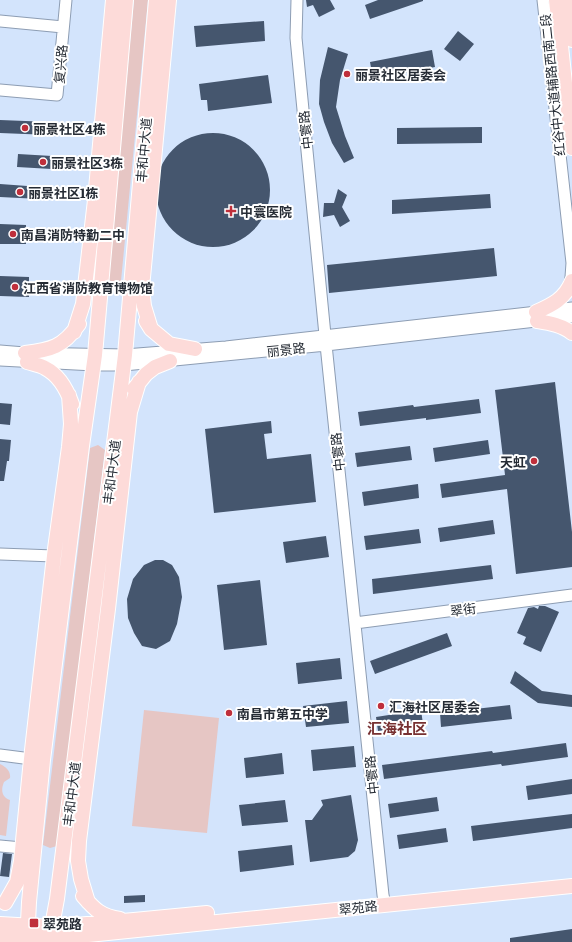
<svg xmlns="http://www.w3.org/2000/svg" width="572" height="942" font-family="Literata,'Noto Sans SC',serif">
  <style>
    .green { fill: #e6c6c4 }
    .building { fill: #45566e }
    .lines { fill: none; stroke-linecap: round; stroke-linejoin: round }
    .minor-casing { stroke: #8d9db3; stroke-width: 13 }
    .major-casing { stroke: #fff; stroke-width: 16 }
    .minor { stroke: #fff; stroke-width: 11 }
    .major { stroke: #fddbd9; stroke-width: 14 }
    .poi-dot { fill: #bf2f3b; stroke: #fff; stroke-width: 1.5 }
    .labels { text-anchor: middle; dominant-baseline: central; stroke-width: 4; stroke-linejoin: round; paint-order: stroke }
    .street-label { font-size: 13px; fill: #252b34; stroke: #fff }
    .poi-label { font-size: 13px; font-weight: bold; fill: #252b34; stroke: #fff; text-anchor: start }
    .quarter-label { font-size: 15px; font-weight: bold; fill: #773031; stroke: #fff }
  </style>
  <rect width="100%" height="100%" fill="#d3e4fc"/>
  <path class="green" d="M134,0H148L121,281L114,282L108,280Z
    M98,445L105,450L57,846L50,848L43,845L90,448Z
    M144,710L219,718L207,833L132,826Z
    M0,764C6,767 11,771 10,778L4,782C1,789 1,797 10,800L6,836L0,835Z"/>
  <path class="building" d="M306,0H330L335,9L319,17L313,5L307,7Z
    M378,0H423V1L370,19L365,5Z
    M264,21L265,41L196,47L194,26Z
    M458,31L474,44L460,61L444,49Z
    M328,47L348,54L340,80L336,107L345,136L354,158L344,163L332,143L324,122L319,104L320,80Z
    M432,50L435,67L373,79L370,62Z
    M268,75L272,103L208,111L207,100H201L199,84Z
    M0,120L51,122L50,135L0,133Z
    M482,127V143L397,144V128Z
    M156 190a57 57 0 1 1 114 0a57 57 0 1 1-114 0Z
    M18,154L69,157V170L17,167Z
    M0,184L41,187L40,199L0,197Z
    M338,189L347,195L342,207L350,221L340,227L334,215L323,217L324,203H334Z
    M490,194L491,208L392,214V200Z
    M0,224L26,225V244H0Z
    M494,248L497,276L329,293L327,265Z
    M0,276L29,277V297L0,296Z
    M555,382L572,532V567L516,574L507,489L442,498L440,484L505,475L495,390Z
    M479,399L481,413L426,420V418L360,426L358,412L413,405L414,407Z
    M0,403L12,404L10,425L0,424Z
    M271,421L272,433L264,434L267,459L311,454L316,502L214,513L205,429Z
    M0,439L11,440L9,461H7L4,481H0Z
    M488,440L490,454L435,462L433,448Z
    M410,446L412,460L357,467L355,453Z
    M418,484L419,498L364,506L362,492Z
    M493,520L495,534L440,542L438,528Z
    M419,529L421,543L366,550L364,536Z
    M326,536L329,557L286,563L283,542Z
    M155,560H163L172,565L179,577L182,597L177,624L170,641L156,649L142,646L134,633L128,618L127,599L133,579L144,565Z
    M491,565L493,579L373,594L372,579Z
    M260,580L267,645L224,650L217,585Z
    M539,606H545L559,612L541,652L523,644L526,637L517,633L528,608L534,607L538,609Z
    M447,633L452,646L375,674L370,661Z
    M340,658L342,679L298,684L296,663Z
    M515,671L542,691L572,695V707L538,703L510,683Z
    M347,701L349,723L306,727L303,706Z
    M510,705L512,719L441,727L440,713Z
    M421,710L423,724L378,731L376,717Z
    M566,743L568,757L502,766L501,764L384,779L382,765L492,751L493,753Z
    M354,746L356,767L313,771L311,750Z
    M282,753L284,774L246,778L244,758Z
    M572,779V794L528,800L526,786Z
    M351,795L358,840L355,851L348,857L310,862L305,820H312L323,805L321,800Z
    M437,797L439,811L390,818L388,804Z
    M285,800L288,822L242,826L239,805Z
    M572,814V828L473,841L471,826Z
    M446,828L448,842L399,849L397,835Z
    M292,845L294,865L240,872L238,851Z
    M3,853L12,854L9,877L0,876Z
    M145,895V902L124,903V896Z
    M572,929V942H510V938Z"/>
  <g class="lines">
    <defs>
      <path id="minor" d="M297,0L296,38L325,335L383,895L385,904
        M543,0L572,263L571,277L569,288
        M0,21L63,27
        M0,90L57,95L66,0
        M0,351L25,353L125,355L226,347L572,308
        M0,360L94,365H124L326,345L572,317
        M0,554L54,556
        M355,623L572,595
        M0,755L39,760
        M0,846L22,848"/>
      <path id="major" d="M556,0L572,148
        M567,0L572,40
        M536,312C552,305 565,299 572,281
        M146,321L151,329L169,344L195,349
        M537,321C549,323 562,325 572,333
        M151,329L144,306L142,288L169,0
        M74,332L83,304L95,200L113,0
        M25,353C51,350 63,347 79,324
        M27,362C33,364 40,365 45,368C59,375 67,390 72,404
        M134,389L146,374L155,367L170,361
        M83,896C95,910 101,916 120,919
        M88,902L81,879L78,861L79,841L108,609L130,412L139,382
        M5,903L17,882L21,861L31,759L54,556L69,447L71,424L69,395
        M0,924L52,927L134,920L207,913
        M0,936L49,939L572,886
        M27,942L29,902L43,760L82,446L95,355L126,0
        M49,942L57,899L125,355L156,0"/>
    </defs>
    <use href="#minor" class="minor-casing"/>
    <use href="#major" class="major-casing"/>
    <use href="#minor" class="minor"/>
    <use href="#major" class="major"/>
  </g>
  <g class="poi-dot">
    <circle cx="347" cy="74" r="4"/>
    <circle cx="25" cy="128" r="4"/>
    <circle cx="43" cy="162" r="4"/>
    <circle cx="20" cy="192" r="4"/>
    <path d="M229 205h4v4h4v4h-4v4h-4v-4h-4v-4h4z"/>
    <circle cx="13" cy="234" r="4"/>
    <circle cx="15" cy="287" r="4"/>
    <circle cx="534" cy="461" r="4"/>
    <circle cx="381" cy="706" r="4"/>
    <circle cx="229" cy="713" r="4"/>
    <rect x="29" y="918" width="10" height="10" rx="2"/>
  </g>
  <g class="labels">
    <g class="street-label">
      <text transform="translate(60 64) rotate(-85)">复兴路</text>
      <text transform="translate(552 85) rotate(-96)">红谷中大道辅路西南二段</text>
      <text transform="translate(305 130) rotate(-96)">中寰路</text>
      <text transform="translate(143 150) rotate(-85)">丰和中大道</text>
      <text transform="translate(286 349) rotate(-6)">丽景路</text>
      <text transform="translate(337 452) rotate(-96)">中寰路</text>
      <text transform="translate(111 472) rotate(-83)">丰和中大道</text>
      <text transform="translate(463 609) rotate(-7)">翠街</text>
      <text transform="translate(371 775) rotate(-96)">中寰路</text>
      <text transform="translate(71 794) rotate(-83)">丰和中大道</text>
      <text transform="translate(358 907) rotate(-6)">翠苑路</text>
    </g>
    <g class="poi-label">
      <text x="355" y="74">丽景社区居委会</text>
      <text x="33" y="128">丽景社区4栋</text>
      <text x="51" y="162">丽景社区3栋</text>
      <text x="28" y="192">丽景社区1栋</text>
      <text x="240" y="211">中寰医院</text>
      <text x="21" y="234">南昌消防特勤二中</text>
      <text x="23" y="287">江西省消防教育博物馆</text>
      <text x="526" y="461" text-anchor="end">天虹</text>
      <text x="389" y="706">汇海社区居委会</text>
      <text x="237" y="713">南昌市第五中学</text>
      <text x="43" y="923">翠苑路</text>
    </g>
    <g class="quarter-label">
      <text x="397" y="727">汇海社区</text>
    </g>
  </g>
</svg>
